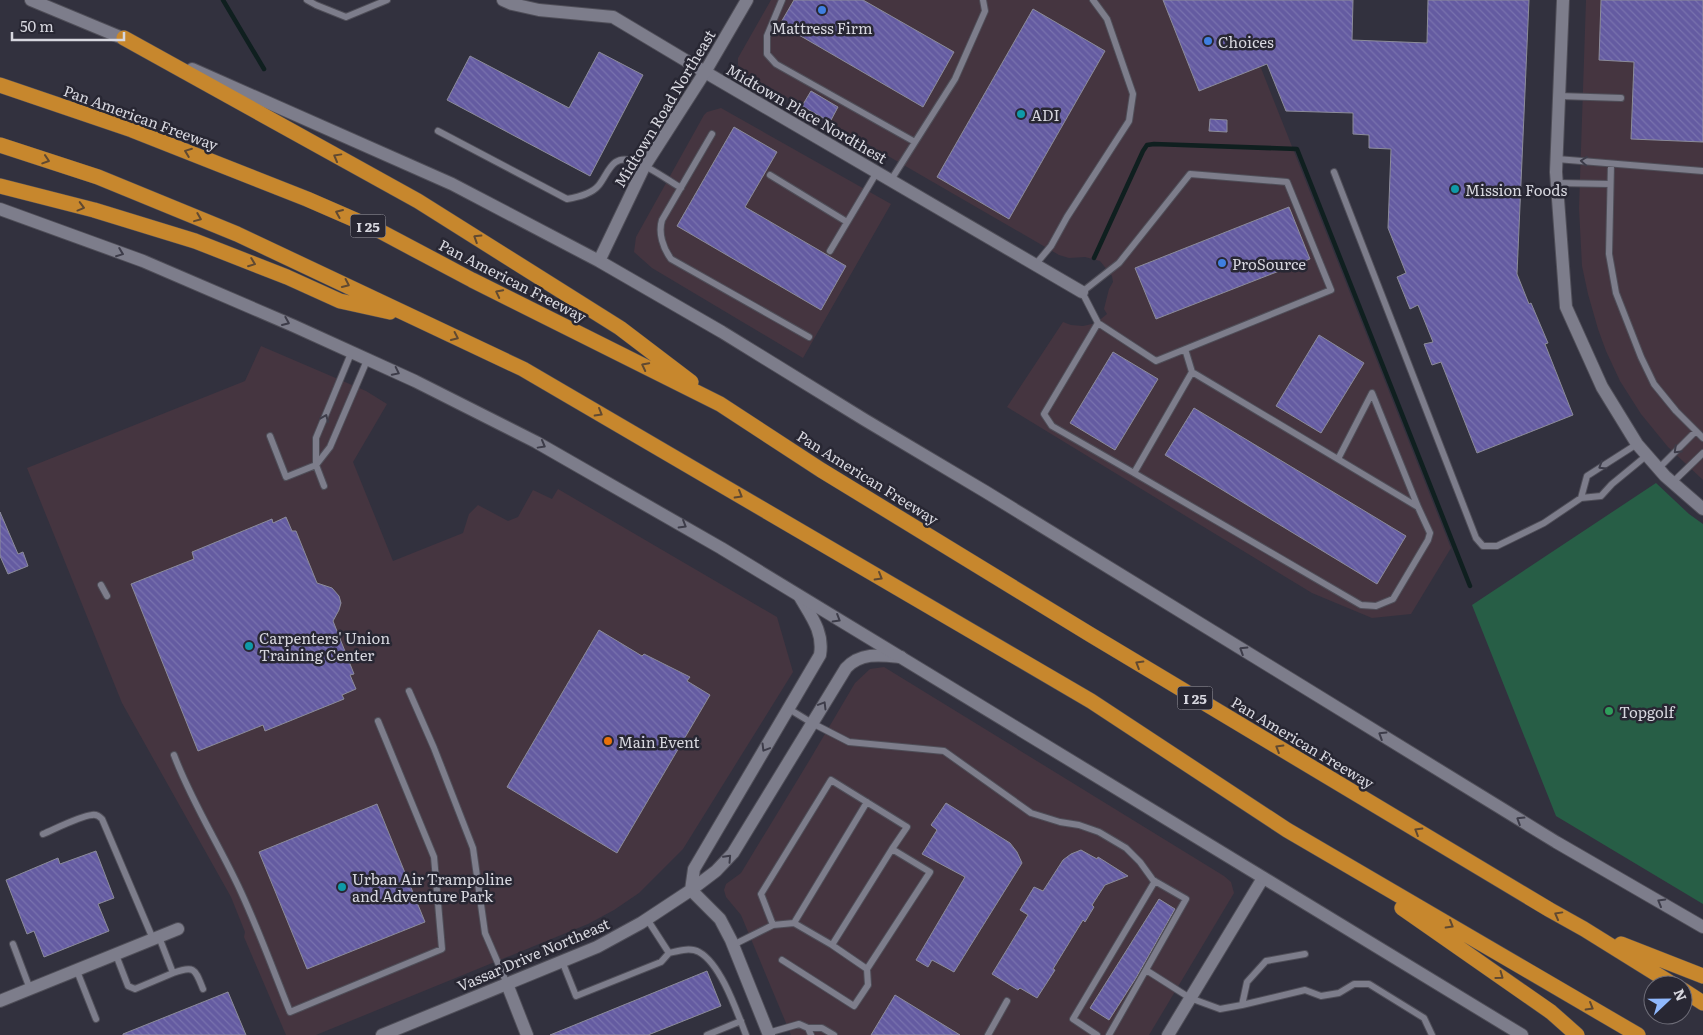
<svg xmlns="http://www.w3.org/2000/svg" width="1703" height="1035" font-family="Literata,serif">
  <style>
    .commercial { fill: #453540 }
    .pitch { fill: #275e46 }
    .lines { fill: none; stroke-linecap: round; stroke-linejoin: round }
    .stream { stroke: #0f1f1f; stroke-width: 4.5 }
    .building { fill: url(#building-back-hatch); stroke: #8c8c9a }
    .lane-casing { stroke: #4f4e58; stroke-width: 8 }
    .street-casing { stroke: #4f4e58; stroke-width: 14 }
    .secondary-casing { stroke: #4f4e58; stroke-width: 14 }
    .highway-casing { stroke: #4f4e58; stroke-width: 16 }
    .lane { stroke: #7d7d8b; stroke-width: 6 }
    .street { stroke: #7d7d8b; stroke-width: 12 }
    .secondary { stroke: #7d7d8b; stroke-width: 12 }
    .highway { stroke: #c7872d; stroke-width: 15 }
    .oneway { stroke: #604931 }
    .oneway2 { stroke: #3d3c49 }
    .shop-dot { fill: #3f7fe0; stroke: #282733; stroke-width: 2 }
    .culture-dot { fill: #0f9aa8; stroke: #282733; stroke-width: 2 }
    .leisure-dot { fill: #2e9e5b; stroke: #282733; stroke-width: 2 }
    .food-dot { fill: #e8710a; stroke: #282733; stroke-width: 2 }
    .labels { text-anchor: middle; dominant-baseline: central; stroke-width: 5; stroke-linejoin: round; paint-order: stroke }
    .shield { fill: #282733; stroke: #a2a2ab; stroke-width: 1 }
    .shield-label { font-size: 14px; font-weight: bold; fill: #d7d7df }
    .poi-label { font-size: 15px; fill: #d7d7df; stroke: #282733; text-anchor: start }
    .street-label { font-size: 15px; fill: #d7d7df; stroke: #282733 }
  </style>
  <defs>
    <pattern id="building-back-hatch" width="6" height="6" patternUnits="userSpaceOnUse" patternTransform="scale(1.25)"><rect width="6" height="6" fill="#645ba1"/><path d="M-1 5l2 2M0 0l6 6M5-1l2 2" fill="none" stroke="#7972ae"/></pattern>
  </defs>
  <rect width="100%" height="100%" fill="#32313e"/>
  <path class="commercial" d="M771,0H1234L1451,548L1411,614L1372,618L1312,593L1007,407L1063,322L1071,325L1083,326L1096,323L1107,314L1104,309L1109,289L1113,282L1112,276L1100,261L1085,257L1069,258L1059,255L743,72L738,65V58Z
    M1586,0H1703V480L1668,447L1641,414L1620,381L1606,351L1598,329L1588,294L1582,266L1579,208Z
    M721,108L891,204L803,358L652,268L634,252L636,237L704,115L707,112Z
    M261,346L366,391L387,404L353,462L393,561L463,533L469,514L478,505L508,521L518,517L533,490L552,499L558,489L777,617L793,672L683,849L639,893L614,910L588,924L316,1035H286L244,937L245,932L231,897L122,703L27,468L245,381Z
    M884,667L1224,876L1231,882L1234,893L1149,1035H791L741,915L726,897L724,890L726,884L741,873L809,761L855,683L870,669Z"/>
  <path class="pitch" d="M1656,483L1689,514L1703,524V904L1556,816L1472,605Z"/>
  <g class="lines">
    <path class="stream" d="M223,0L264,69
      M1094,258L1143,151L1147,145L1154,144L1297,149L1470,586"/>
  </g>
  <path class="building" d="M794,0H863L954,52L923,107L780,24Z
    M1163,0H1353L1352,40L1427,43L1428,0H1529L1517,274L1529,304L1531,303L1548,343L1545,344L1573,415L1477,453L1441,362L1432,365L1424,344L1433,342L1418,305L1410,309L1397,277L1406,273L1388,228L1391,149L1369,148V135L1353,134V113L1286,111L1267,64L1199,91Z
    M1601,0H1703V142L1631,139L1634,62L1599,60Z
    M1033,9L1105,51L1009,219L937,177Z
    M599,52L643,75L590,176L447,100L470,56L569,108Z
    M811,91L838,107L830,122L802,106Z
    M1210,119L1227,120V132L1209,131Z
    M734,127L777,152L745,207L846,266L821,310L677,226Z
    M1289,207L1310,259L1156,319L1135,268Z
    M1319,335L1364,363L1321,433L1276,406Z
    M1113,352L1158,379L1115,450L1070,423Z
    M1194,408L1406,536L1377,584L1165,455Z
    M0,512L18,554L23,552L28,566L8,574L0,556Z
    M286,517L292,531H296L317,583L332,588L339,596L341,603L339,610L333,621L354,674L350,675L356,689L342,695L344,699L265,731L263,725L198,751L131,584L194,559L192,552L272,519L273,523Z
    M599,630L642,656L644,654L690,677L687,681L710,695L617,853L507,787Z
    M946,803L1010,843L1017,852L1022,863L954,972L932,960L928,967L916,960L965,877L922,854L937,830L931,825Z
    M377,804L425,922L307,969L259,852Z
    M1081,850L1097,859L1098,857L1128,876L1105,885L1092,905L1094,907L1085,922L1083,920L1053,969L1055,970L1037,998L1020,988L1018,990L992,974L1028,915L1020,910L1034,887L1043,891L1063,860L1071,854Z
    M96,851L114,898L98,904L109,931L44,957L34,931L27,934L6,880L58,858L60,864Z
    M1159,899L1175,909L1136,978L1109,1020L1090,1008Z
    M707,971L721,1006L648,1035H550Z
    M228,992L246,1035H123V1034Z
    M895,995L960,1035H871Z"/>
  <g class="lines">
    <defs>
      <path id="lane" d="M307,0L316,5L346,17L387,0
        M782,0L767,36V54L776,64L915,142
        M1559,96L1621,98
        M438,131L567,199C578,197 592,194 599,185C609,172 612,154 633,161C649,166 666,179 681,188
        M712,134L662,220C658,233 663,248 671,259L809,337
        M1557,159L1703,171
        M1611,164L1609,254L1616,293L1641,357L1654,384L1676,411L1703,438
        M1334,172L1476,538L1483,546H1497L1544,523L1581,498L1601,496L1612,484L1646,456
        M1190,174L1287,182L1331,290L1156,361L1098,323L1082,292L1119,263Z
        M770,175L847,222
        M891,180L955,79L985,11L983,0
        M1557,183L1610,184
        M830,251L877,172
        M1035,265L1051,246L1067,217L1129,121L1133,94L1107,19L1093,0
        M1098,323L1044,414L1052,426L1134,473L1192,372L1185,349
        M1192,372L1418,507L1372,393L1338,459
        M270,436L286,477L316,465L324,486
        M316,465V438L352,351
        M316,465L330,447L368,358
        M1658,469L1696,431
        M1134,473L1361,605L1376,606L1393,599L1428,540L1430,533L1418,507
        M1672,483L1703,453
        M1581,498L1587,476L1637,444
        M101,585L107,596
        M409,691L434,748L473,848L485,933L507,984
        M789,709L812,723L849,742L944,751L1031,813L1060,822L1079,825L1099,832L1126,848L1140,862L1153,880L1186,899L1109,1035
        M174,755C192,803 220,846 241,892C259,931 274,972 290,1012L442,949L434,857L378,721
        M43,834C55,829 80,816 92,815C96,814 99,816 102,819L153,939
        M794,923L832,945
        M773,925L794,923L867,802
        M13,944L30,989
        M733,945L773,925L761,894L831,780L907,827L892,849L930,872L867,969L868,985L854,1006L782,960
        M669,953C678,951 690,947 699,952C721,964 737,1012 746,1035
        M116,955L128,986L135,989L173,973L159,937
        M562,961L576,996L661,962L669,953L647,919
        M867,969L832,945L892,849
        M1146,970L1190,998L1220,1009L1242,1005L1305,990L1321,996L1339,993L1354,984H1369L1424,1018L1432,1035
        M77,971L96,1019
        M173,973C195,965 195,969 203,989
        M1242,1005L1247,982L1266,961L1305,954
        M808,1028H822L834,1035
        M768,1033L799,1024L808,1028L811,1035
        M707,1035L741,1021
        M988,1035L1007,1001
        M1097,1035L1073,1019L1155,881"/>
      <path id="street" d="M503,0L512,4L539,10L613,17L705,72L1082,292
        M1563,0L1556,172L1566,307L1602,387L1637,444L1665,476L1703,509
        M691,890L694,869L820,655C824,632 811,616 800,597
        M691,890L720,919L731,940L769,1035
        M507,984L527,1035
        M0,1001L178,929
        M382,1035L597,947L641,923L691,890L716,871L733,853L846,668C861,652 881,655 901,657
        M1168,1035L1263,878"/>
      <path id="secondary" d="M31,0L132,42
        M192,69L452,184L599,261L722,332L865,420L986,492L1556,842L1703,927
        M0,209L143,261L294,326L415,381L536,442L721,548L1522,1035
        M599,261L644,167L705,72L747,0"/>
      <path id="highway" d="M124,38L418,201L620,328L691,382
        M0,85L132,130L307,199L376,229L472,280L720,404L821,470L1091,635L1550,910L1584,929L1674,985
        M0,145L98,177L237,234L523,369L1091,701L1287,830L1638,1035
        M0,186L94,210L195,241L287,277L340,301L390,312
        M1402,908L1551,1012L1577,1035
        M1621,944L1703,976
        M1683,990L1703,1003"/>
    </defs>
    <use href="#lane" class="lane-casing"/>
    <use href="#street" class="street-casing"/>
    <use href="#secondary" class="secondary-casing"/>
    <use href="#highway" class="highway-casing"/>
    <use href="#lane" class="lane"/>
    <use href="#street" class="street"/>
    <use href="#secondary" class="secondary"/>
    <use href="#highway" class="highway"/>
  </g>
  <defs><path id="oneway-chevron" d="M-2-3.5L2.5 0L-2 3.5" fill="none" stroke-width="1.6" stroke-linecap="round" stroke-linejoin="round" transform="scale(1.25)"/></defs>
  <g class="oneway">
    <use href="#oneway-chevron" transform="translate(188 152) rotate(-159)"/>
    <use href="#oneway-chevron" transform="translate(337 157) rotate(-151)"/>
    <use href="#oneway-chevron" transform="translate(46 160) rotate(18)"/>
    <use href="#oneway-chevron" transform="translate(81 207) rotate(15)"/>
    <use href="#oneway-chevron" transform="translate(339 213) rotate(-157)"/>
    <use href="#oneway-chevron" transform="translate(198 218) rotate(22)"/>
    <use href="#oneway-chevron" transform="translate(477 238) rotate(-148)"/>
    <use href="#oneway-chevron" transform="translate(252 263) rotate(21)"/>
    <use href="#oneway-chevron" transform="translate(346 284) rotate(25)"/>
    <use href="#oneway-chevron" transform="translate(499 293) rotate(-153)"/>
    <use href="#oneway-chevron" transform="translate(455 337) rotate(25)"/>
    <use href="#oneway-chevron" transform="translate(645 366) rotate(-153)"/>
    <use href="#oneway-chevron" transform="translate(599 413) rotate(30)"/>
    <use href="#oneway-chevron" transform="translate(739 495) rotate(30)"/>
    <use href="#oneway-chevron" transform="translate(879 577) rotate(30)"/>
    <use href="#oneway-chevron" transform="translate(1139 664) rotate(-149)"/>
    <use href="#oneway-chevron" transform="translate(1279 748) rotate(-149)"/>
    <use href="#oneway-chevron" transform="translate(1418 831) rotate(-149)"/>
    <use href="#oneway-chevron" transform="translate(1558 915) rotate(-151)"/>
    <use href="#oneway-chevron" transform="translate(1450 925) rotate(30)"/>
    <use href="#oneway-chevron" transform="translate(1500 976) rotate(36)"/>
    <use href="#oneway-chevron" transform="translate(1590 1007) rotate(30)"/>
  </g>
  <g class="oneway2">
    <use href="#oneway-chevron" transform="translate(1584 161) rotate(-175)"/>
    <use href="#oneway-chevron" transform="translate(120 253) rotate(21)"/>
    <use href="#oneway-chevron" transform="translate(286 322) rotate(23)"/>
    <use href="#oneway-chevron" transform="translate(396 372) rotate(26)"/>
    <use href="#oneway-chevron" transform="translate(325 418) rotate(-67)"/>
    <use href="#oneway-chevron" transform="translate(542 445) rotate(29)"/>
    <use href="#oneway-chevron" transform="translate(1677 450) rotate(136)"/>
    <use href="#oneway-chevron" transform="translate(1602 466) rotate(148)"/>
    <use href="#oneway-chevron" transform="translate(683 525) rotate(31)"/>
    <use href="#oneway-chevron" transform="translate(837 619) rotate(31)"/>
    <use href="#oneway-chevron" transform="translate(1243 650) rotate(-148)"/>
    <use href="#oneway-chevron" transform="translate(823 705) rotate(-59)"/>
    <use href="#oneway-chevron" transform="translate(1382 735) rotate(-148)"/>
    <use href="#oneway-chevron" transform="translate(765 748) rotate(121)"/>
    <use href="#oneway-chevron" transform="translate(1520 820) rotate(-148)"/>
    <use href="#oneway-chevron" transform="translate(728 858) rotate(-47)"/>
    <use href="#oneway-chevron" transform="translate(1661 902) rotate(-150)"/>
  </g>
  <g class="shop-dot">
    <circle cx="822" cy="10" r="5"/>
    <circle cx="1208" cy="41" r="5"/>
    <circle cx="1222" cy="263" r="5"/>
  </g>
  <g class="culture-dot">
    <circle cx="1021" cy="114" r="5"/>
    <circle cx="1455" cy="189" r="5"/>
    <circle cx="249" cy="646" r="5"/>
    <circle cx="342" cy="887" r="5"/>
  </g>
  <circle class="leisure-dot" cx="1609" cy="711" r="5"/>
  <circle class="food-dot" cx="608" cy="741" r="5"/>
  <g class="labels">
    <g class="shield">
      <rect x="350.5" y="214.5" width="35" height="23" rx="4"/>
      <rect x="1177.5" y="686.5" width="35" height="23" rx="4"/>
    </g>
    <g class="shield-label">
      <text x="368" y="226">I 25</text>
      <text x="1195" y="698">I 25</text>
    </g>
    <g class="poi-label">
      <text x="822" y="27" text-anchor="middle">Mattress Firm</text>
      <text x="1218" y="41">Choices</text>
      <text x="1031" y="114">ADI</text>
      <text x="1465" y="189">Mission Foods</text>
      <text x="1232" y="263">ProSource</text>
      <text x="259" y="637">Carpenters' Union<tspan x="259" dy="17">Training Center</tspan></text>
      <text x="1619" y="711">Topgolf</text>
      <text x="618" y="741">Main Event</text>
      <text x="352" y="878">Urban Air Trampoline<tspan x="352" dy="17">and Adventure Park</tspan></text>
    </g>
    <g class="street-label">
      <text transform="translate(664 108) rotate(-59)">Midtown Road Northeast</text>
      <text transform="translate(807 113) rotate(30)">Midtown Place Nordthest</text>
      <text transform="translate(141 117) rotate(20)">Pan American Freeway</text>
      <text transform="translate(513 280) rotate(27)">Pan American Freeway</text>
      <text transform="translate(868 477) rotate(32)">Pan American Freeway</text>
      <text transform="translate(1303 742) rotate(31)">Pan American Freeway</text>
      <text transform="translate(533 954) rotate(-23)">Vassar Drive Northeast</text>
    </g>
  </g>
  <g transform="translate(1668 1000) rotate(68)"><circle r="24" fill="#282733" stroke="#6e6d78"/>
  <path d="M0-4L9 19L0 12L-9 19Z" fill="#8fb8fd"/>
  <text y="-8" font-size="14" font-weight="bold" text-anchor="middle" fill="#d7d7df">N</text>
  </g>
  <path d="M12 32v8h112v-8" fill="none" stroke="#d7d7df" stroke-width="2.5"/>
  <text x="20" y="32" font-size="15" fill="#d7d7df" stroke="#282733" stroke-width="4" paint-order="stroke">50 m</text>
</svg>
